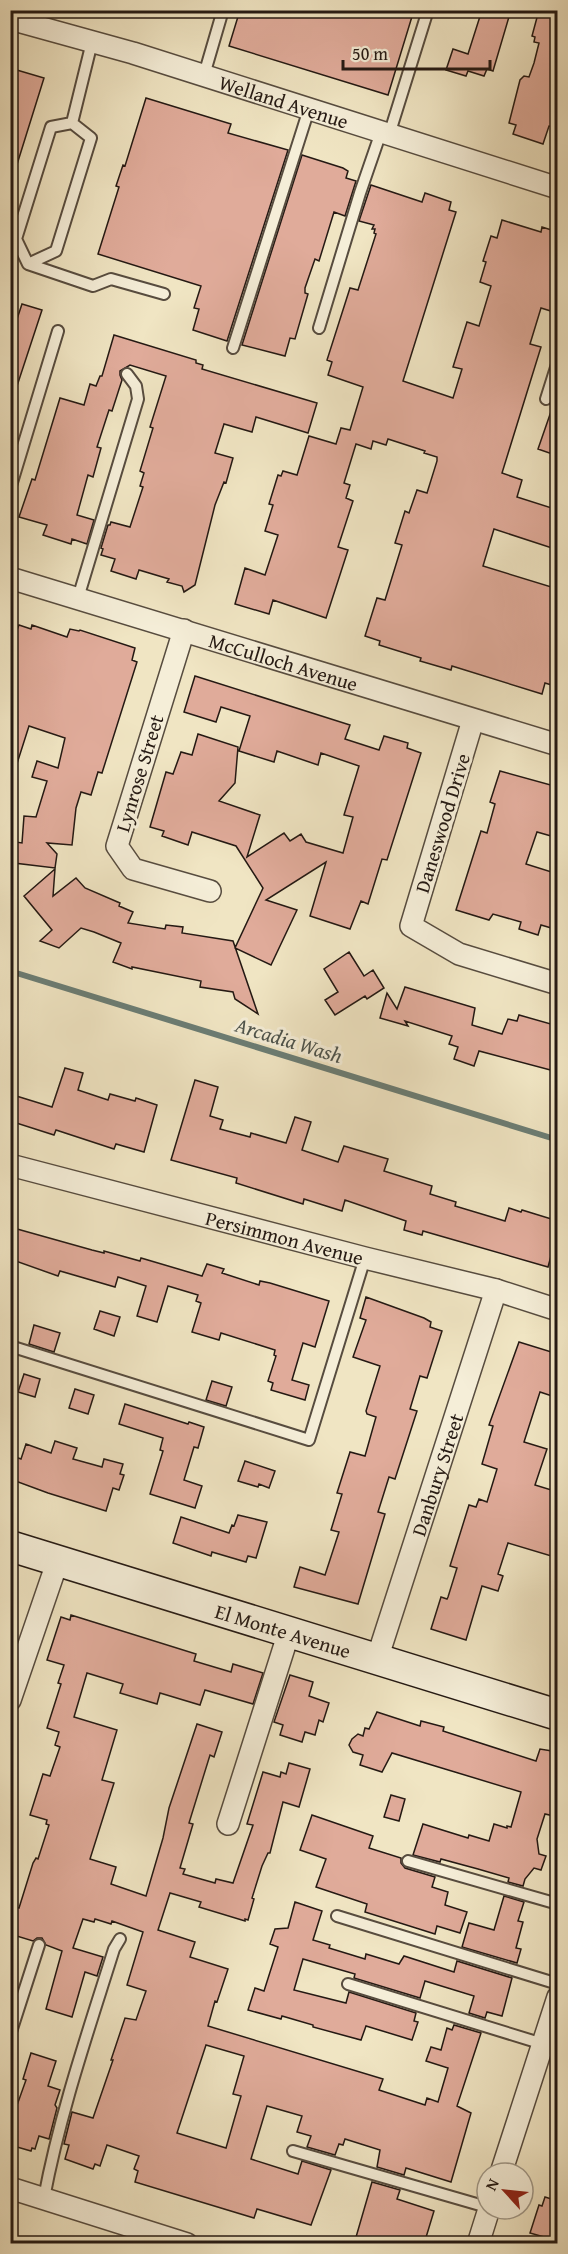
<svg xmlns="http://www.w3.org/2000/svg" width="568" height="2254" font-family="'Gentium Book Plus',serif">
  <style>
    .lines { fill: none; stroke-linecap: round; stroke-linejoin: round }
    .stream { stroke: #6b7d74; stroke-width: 6 }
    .building { fill: #e0ab9a; stroke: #241913; stroke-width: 1.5; fill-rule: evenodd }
    .lane-casing { stroke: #574c3f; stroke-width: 14 }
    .street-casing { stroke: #574c3f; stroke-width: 24 }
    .secondary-casing { stroke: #241913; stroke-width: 33 }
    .lane { stroke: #f5eed8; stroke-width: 10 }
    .street { stroke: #f5eed8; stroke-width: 21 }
    .secondary { stroke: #f5eed8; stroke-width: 30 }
    .labels { text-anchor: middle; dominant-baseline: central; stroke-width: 6; stroke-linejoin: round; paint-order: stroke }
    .street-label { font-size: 20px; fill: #241913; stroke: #f5eed8 }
    .water-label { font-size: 21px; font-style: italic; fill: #4d534c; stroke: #f5eed8 }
  </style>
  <rect width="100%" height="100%" fill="#f0e5c3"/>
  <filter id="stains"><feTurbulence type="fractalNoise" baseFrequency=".00333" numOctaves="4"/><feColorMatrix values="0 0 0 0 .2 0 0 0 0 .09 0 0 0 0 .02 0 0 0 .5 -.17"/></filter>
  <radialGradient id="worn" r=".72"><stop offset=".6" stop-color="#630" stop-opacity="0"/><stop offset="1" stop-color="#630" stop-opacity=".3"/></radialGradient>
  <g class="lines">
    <path class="stream" d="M10,971L558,1140"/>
  </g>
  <path class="building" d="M240,10H414L388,95L229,46Z
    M482,10H511L493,71L487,69L484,76L468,71L466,76L446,70L453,49L468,54Z
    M539,10H558V117L554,127L549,126L543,144L513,134L516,125L509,123L520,80L524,76L529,77L534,63L539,43L534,42L535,37L532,36Z
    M10,68L44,78L14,174L10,173Z
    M146,98L231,124L228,133L288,150L227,341L193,330L199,309L194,308L201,286L98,254L119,187L116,186L123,165L125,166Z
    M302,155L343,168L348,171L346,178L356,181L345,216L334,212L319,261L315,259L305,288V293L308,294L295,339L290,338L285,356L242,345Z
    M371,185L422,202L425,193L451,202L449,210L456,212L403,381L453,398L462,369L453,367L467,322L479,326L491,286L480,282L486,262L483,261L491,236L497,238L502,220L541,232L542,227L558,232V302L554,312L541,308L530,344L541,347L502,473L522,480L517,497L558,510V550L494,529L483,566L558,589V687L545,683L542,694L452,666L451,670L420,661L421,658L379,645L380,641L365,636L377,598L385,600L402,545L395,543L405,511L409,513L417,490L427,493L437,461V457L424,453L425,451L388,439L386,445L373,441L371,449L356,444L344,483L350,485L346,498L353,501L338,547L348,550L326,618L273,600L269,614L235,604L245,568L265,575L278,535L265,531L273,505L269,504L278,475L281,476L283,471L297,475L309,436L336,444L341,428L350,430L363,387L328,375L332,362L327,360L350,288L358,290L376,234L374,233L375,229H372L374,225L359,221Z
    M22,304L42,310L14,395L10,394V340Z
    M114,335L196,360V363L203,365L202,369L317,403L308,433L256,417L252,432L224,424L215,453L233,458L226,483L224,482L215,505L195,585L184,592L182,586L167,582L169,579L139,570L136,579L111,571L115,559L101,555L103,549L101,548L108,525H110L111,522L130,527L143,487L140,486L144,473L140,471L153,428L150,427L166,376L130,365L120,371V375L122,380L112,411L109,410L97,447L101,448L93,477L88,475L77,515L94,520L87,544L72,539L71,544L43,535L47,525L19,517L32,479L35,480L60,398L84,405L90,384L96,386L100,376H102Z
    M555,400L558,401V456L538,449Z
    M19,625L31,629L32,625L67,637L70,629L79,631L80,630L135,648L132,660L137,662L102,773L98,772L91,795L81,792L76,808L72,845L47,843L57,854L55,868L14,863L16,842L22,843L24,816L36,817L47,781L32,777L37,761L58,768L65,738L29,726L14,773H10V634L15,635Z
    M195,676L350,725L345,739L379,750L384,736L408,743L407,748L421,753L387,860L382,859L368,904L361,901L350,929L310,916L326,862L266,900L297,910L271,965L235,948L263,888L236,846L192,832L188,845L162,836L164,831L150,827L166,772L173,774L181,752L192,755L198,734L238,747L235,783L219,801L260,815L247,857L284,833L290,841L301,834L306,842L343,853L353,817L344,815L359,766L321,753L318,765L277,751L274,762L239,751L250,716L221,707L216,722L184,712Z
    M500,771L558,787L551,815L558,817V838L537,832L526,864L558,874V930L541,925L538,935L519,929L521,922L493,914L489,920L456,910L481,831L487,833L495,804L490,802Z
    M55,869L53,896L76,878L85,888L120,903L119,906L133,912L128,923L165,929L166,925L183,927L182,933L233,941L258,1014L235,999L233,992L200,987L201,981L132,967V969L113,962L121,943L94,932L81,928L59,948L40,941L52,930L24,896Z
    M349,952L364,976L373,970L384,988L367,999L365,996L335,1015L325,1000L338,992L324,969Z
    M405,987L475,1008L472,1025L502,1034L508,1019L517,1021L519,1015L558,1026V1072L479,1051L474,1066L454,1059L458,1047L449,1044L452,1036L405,1021L408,1026L380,1018L387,993L397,1009Z
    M65,1068L83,1073L78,1090L108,1100L110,1094L135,1101L136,1098L157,1105L144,1152L116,1144L114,1149L56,1130L54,1135L10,1121V1094L52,1107Z
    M195,1080L218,1087L210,1116L223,1120L220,1129L250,1137L251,1133L286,1143L295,1117L311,1122L302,1150L338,1162L344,1146L388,1159L384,1171L432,1186L430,1194L456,1202L455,1206L505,1221L509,1208L521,1212L522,1210L558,1221V1258L551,1256L548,1267L423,1231L422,1235L404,1230L406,1221L345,1200L342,1211L304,1199L303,1204L236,1183L237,1178L171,1160Z
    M10,1227L92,1250L104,1253V1251L140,1261L141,1258L202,1276L207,1264L224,1269L222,1273L259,1285L260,1281L270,1283L329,1301L315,1347L303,1343L292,1380L309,1385L305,1400L271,1390L273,1383L268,1381L276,1356L274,1355L275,1350L221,1333L219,1340L192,1332L201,1303L196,1301L198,1295L168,1286L157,1322L137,1316L146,1286L118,1277L115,1287L60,1271L58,1276L10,1259Z
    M366,1297L424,1318L431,1322L430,1327L442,1331L427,1378L420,1376L410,1409L417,1411L395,1479L389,1477L378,1512L385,1514L358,1604L294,1587L300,1567L325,1575L339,1532L331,1530L342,1494L337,1493L350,1452L365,1456L376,1417L367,1414L366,1411L380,1366L353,1357L366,1320L360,1318Z
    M100,1311L120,1317L114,1336L94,1329Z
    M34,1325L60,1333L54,1352L29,1344Z
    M519,1342L558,1354V1398L540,1392L524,1442L547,1449L535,1485L558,1492V1558L508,1543L498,1574L503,1576L498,1591L482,1586L466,1640L431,1629L441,1597L447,1599L448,1597L457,1568L450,1566L469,1505L476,1507L479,1499L487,1502L497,1469L482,1464L493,1426L489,1425Z
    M24,1374L40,1379L35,1397L18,1392Z
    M212,1381L232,1387L226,1406L206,1400Z
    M75,1389L94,1395L88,1414L69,1408Z
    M125,1404L188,1424L189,1422L204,1427L198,1448L194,1447L184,1480L202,1486L195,1508L150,1494L163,1451L160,1450L163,1438L119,1424Z
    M55,1441L77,1448L73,1459L102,1467L104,1459L123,1464L120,1474L124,1475L119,1490L113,1488L106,1511L48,1493L10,1479V1455L21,1459L26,1444L51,1453Z
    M245,1461L275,1471L269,1488L259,1484L258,1487L238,1481Z
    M238,1515L267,1522L256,1558L248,1556L246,1562L212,1552L211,1556L173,1543L181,1517L229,1533L232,1525L234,1526Z
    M71,1615L196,1654L194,1661L231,1672L233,1664L263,1673L253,1704L205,1690L200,1705L160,1693L157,1704L120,1693L123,1684L87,1673L74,1717L117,1730L102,1780L114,1783L90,1859L116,1867L111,1884L146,1896L163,1838L169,1808L197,1724L222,1732L214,1757L210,1755L189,1823L193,1824L180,1868L185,1869L183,1874L215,1883L216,1879L233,1883L253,1825L247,1824L263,1772L280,1777L281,1772L286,1774L289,1763L310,1769L299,1807L283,1802L270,1853H268L262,1866L252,1898L254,1899L248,1920L245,1919V1921L199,1907L201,1902L170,1893L158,1930L195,1942L190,1957L228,1969L217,2002L215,2001L208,2026L383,2079L379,2090L425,2105L427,2098L438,2102L448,2068L426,2061L431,2047L441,2050L447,2028L452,2030L454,2025L481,2033L457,2106L471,2113L451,2182L406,2168L404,2175L377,2167L380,2150L345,2139L343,2145L339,2144L335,2155L307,2147L311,2136L297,2132L302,2116L267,2106L251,2159L298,2174L302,2161L331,2170L311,2225L257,2209L254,2218L135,2182L138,2171L134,2169L139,2156L107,2145L100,2166L95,2164L93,2169L65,2159L69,2145L64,2144L72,2112L93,2118L113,2060H111L125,2018L136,2020L146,1991L127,1985L143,1932L112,1921L111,1924L95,1919L94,1922L83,1919L73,1948L103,1957L97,1976L85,1972L72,2017L46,2009L62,1951L46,1945L42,1938H37L33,1941L10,1934V1905L19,1908L33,1863L36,1858L38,1859L49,1825L46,1824L47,1820L30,1815L43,1774L50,1776L60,1747L55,1745L59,1732L47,1728L61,1684L58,1683L64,1665L47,1660L61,1617L70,1620ZM206,2045L244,2056L233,2094L241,2096L226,2148L177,2133Z
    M290,1675L313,1682L309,1696L329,1703L323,1722L319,1720L315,1735L305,1732L302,1742L280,1735L283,1725L274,1722Z
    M377,1712L420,1726L421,1721L444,1727L443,1731L536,1761L540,1749L558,1752V1817L545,1814L537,1839L539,1854L546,1856L541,1870L534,1868L525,1879L523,1886L508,1882L509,1878L478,1869L441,1859L440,1862L413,1855L423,1824L468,1838L469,1835L489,1841L494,1824L507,1828V1826L511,1827L521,1792L392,1753L382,1772L360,1765L363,1755L353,1752L349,1745L352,1739L358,1734L363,1736L365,1728L369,1729Z
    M391,1795L405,1799L399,1821L384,1817Z
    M312,1815L373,1836L369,1848L401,1858V1863L405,1868L435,1877L432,1887L448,1892L445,1905L467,1912L460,1933L437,1926L435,1934L365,1912L367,1904L316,1887L326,1859L300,1850Z
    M504,1896L524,1902L518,1921L523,1922L516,1948L521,1949L517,1963L462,1947L469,1923L494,1930Z
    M295,1902L322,1911L313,1940L330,1945L329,1948L365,1959L366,1954L399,1964L404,1956L454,1972L457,1961L512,1978L502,2016L487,2012L485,2018L469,2013L474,1996L425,1981L420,1998L354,1978L355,1974L303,1959L294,1990L346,2003L349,1992L416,2013L414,2021L418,2022L412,2040L366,2026L361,2040L313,2027V2025L282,2016L281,2019L248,2010L255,1988L264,1991L278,1947L270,1944L275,1929L288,1928Z
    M31,2053L56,2061L48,2086L60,2090L55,2105L57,2108L49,2139L39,2136L35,2149L32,2148L31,2151L10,2145V2106L16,2108L26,2080L23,2079Z
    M372,2182L400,2190L397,2199L434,2211L424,2244H354Z
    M545,2197L558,2201V2241L530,2233L539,2205L542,2206Z"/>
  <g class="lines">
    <defs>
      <path id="lane" d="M204,75L223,10
        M72,123L92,42
        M389,135L428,10
        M28,264L56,251L91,138L72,123L51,127L16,239L28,264L93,286L111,279L164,294
        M319,328L360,193L381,132
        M233,348L309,109
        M546,399L558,361
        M10,489L58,331
        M78,598L138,399L136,386L127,374
        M10,1346L309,1440L365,1258
        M408,1861L558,1904
        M337,1916L558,1984
        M348,1984L543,2044
        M10,2035L39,1945
        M293,2151L487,2207
        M44,2198C60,2113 88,2032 114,1949L120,1939"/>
      <g id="street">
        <path id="s1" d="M10,19L133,53L558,188"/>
        <path id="s2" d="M10,578L558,745"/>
        <path d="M184,630L117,846L133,869L210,891"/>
        <path d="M473,720L411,926L459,954L558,984"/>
        <path id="s3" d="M10,1165L365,1258L496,1290L558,1310"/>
        <path id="s4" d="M377,1659L496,1290"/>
        <path d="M10,1700L58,1560"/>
        <path d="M228,1824L289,1632"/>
        <path d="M501,2173L558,1997"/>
        <path d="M10,2188L187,2244"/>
        <path d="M478,2244L489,2209"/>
      </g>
      <g id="secondary">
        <path id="s5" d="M10,1546L558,1715"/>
      </g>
    </defs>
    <use href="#lane" class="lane-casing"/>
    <use href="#street" class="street-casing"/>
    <use href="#secondary" class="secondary-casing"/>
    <use href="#lane" class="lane"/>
    <use href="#street" class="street"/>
    <use href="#secondary" class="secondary"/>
  </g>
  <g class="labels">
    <g class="street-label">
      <text stroke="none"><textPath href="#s1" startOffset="286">Welland Avenue</textPath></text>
      <text stroke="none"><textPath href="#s2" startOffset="286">McCulloch Avenue</textPath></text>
      <text transform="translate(139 773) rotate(-73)">Lynrose Street</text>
      <text transform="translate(442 823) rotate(-73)">Daneswood Drive</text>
      <text stroke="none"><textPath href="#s3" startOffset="284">Persimmon Avenue</textPath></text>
      <text stroke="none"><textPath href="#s4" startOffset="194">Danbury Street</textPath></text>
      <text stroke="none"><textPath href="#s5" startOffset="286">El Monte Avenue</textPath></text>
    </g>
    <g class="water-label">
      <text transform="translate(289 1040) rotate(17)">Arcadia Wash</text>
    </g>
  </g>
  <rect width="568" height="2254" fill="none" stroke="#f0e5c3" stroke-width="36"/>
  <rect x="12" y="12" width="544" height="2230" fill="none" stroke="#241913" stroke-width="3"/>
  <rect x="18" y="18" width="532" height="2218" fill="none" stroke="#241913" stroke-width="1.5"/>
  <g transform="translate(505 2191) rotate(297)"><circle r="28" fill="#f5eed8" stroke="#a19989" stroke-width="1.5"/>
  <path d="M0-4.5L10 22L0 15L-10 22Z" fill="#8f2418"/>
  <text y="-9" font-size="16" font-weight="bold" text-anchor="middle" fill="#241913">N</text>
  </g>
  <path d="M343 60v9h147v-9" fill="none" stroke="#241913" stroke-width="3"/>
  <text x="352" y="60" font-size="18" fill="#241913" stroke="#f5eed8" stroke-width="4.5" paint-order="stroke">50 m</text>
  <rect width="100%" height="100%" filter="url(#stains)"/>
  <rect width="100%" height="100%" fill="url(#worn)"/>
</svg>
